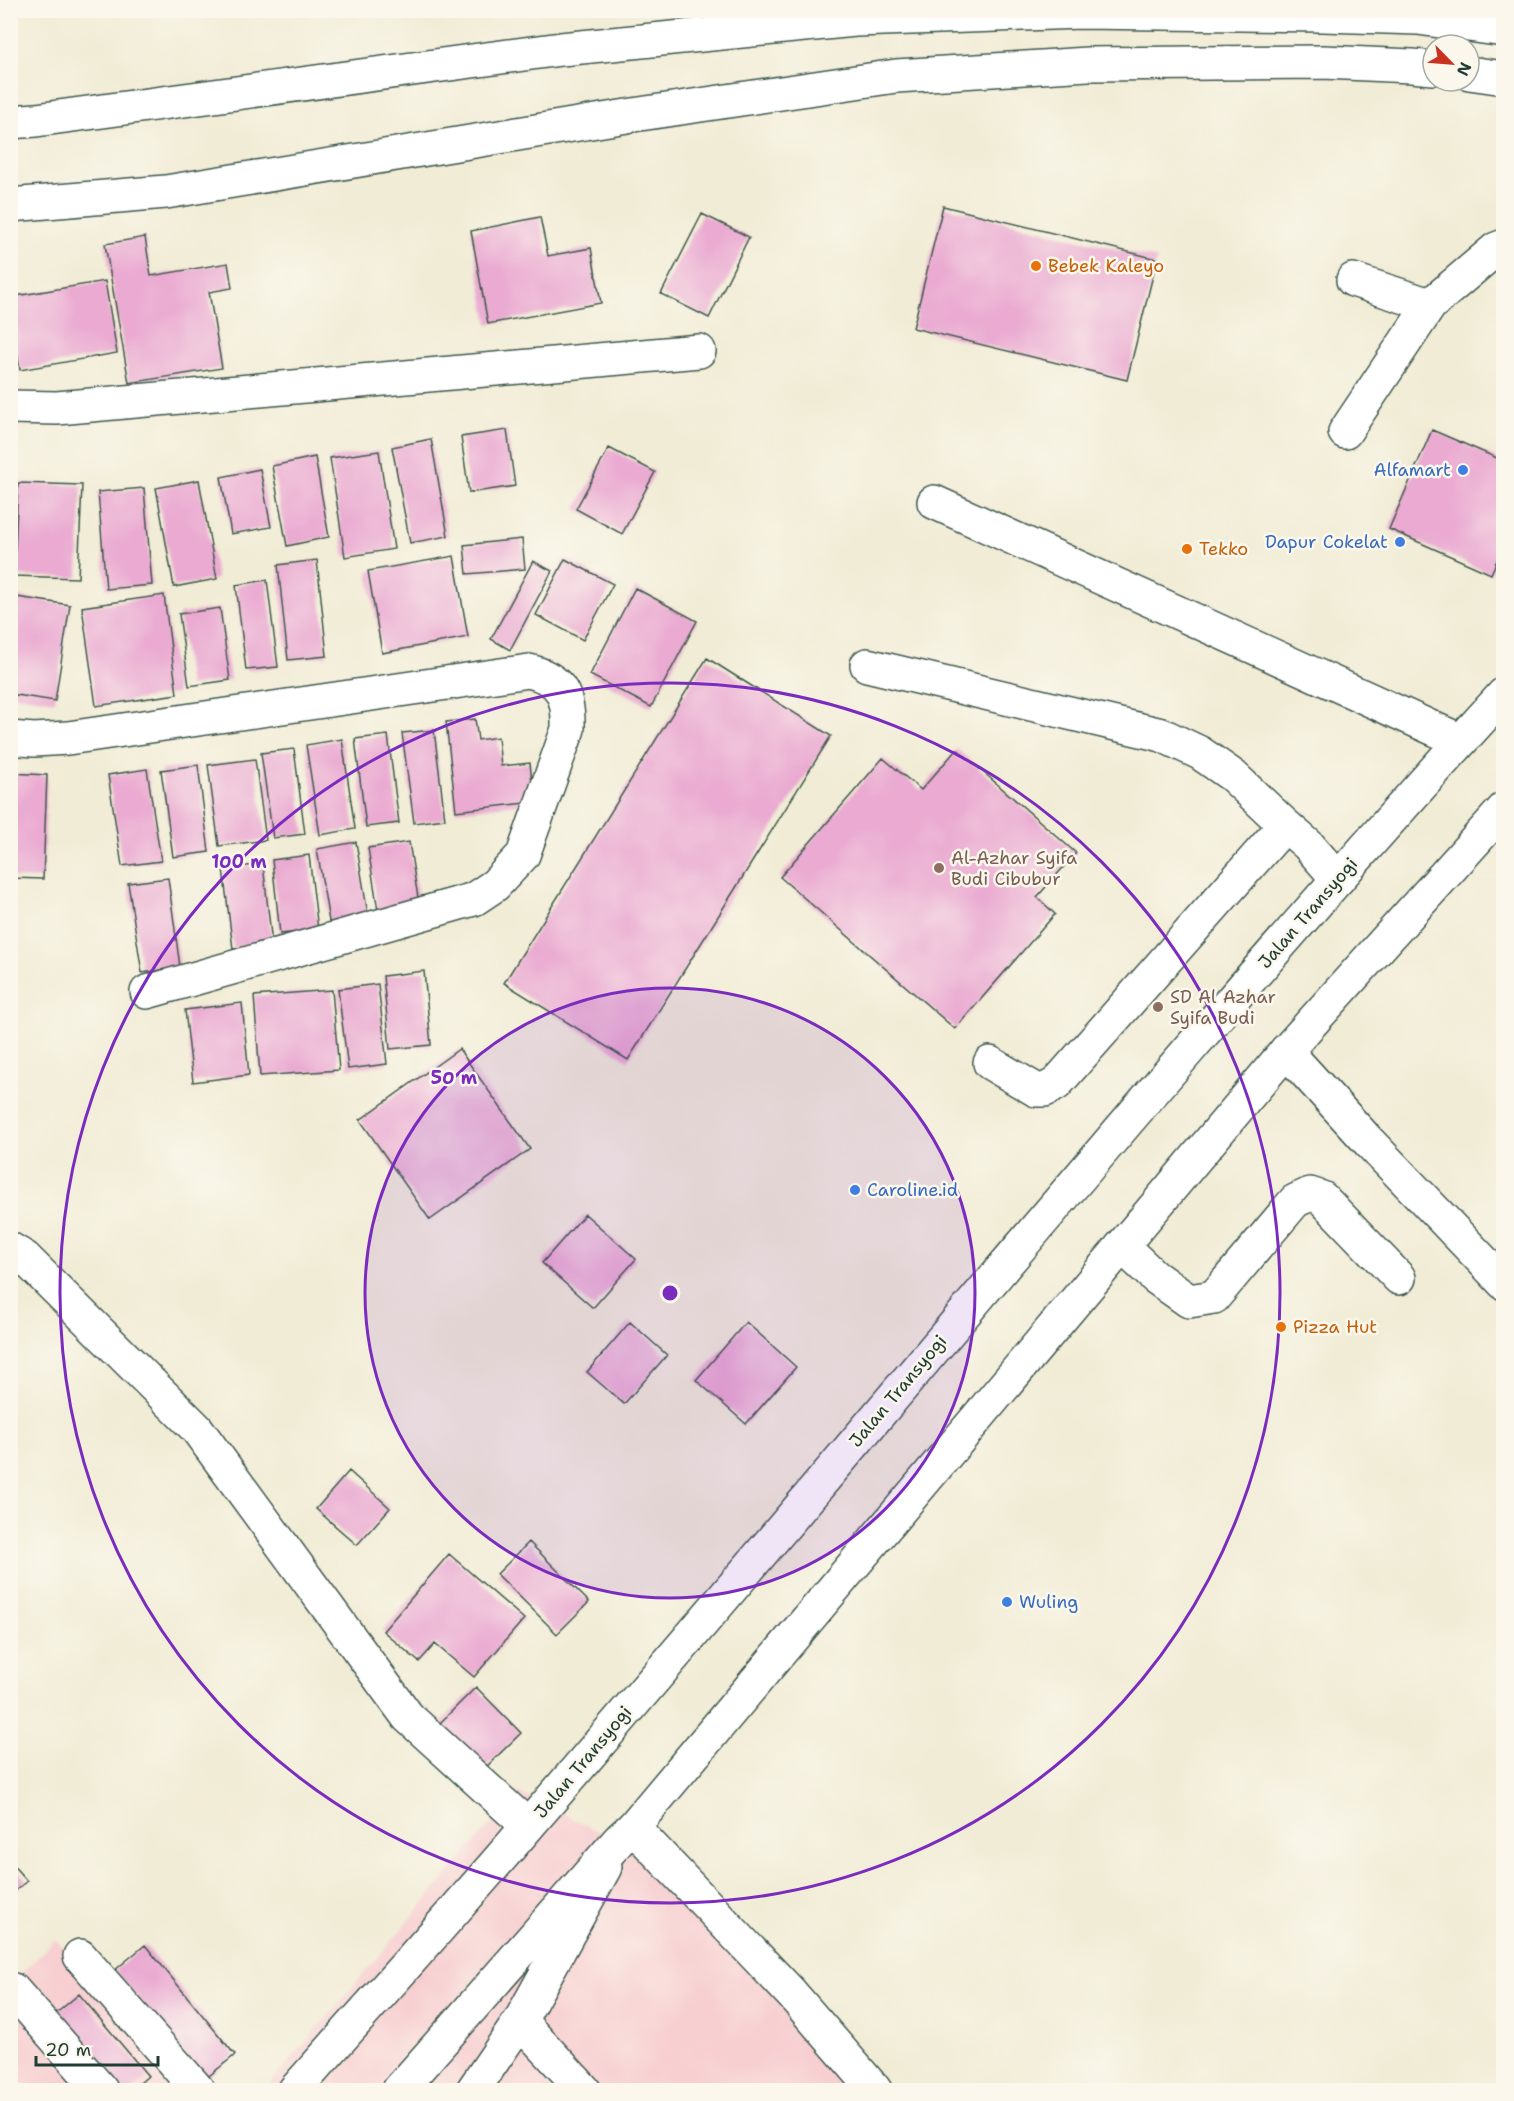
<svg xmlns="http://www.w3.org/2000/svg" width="1514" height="2101" font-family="'Shantell Sans',sans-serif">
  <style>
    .built { fill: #f7cfd1 }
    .building { fill: #eaaad1 }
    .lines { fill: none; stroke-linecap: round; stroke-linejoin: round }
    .minor-casing { stroke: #3e574c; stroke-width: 36 }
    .highway-casing { stroke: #3e574c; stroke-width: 36 }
    .minor { stroke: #fff; stroke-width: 33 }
    .highway { stroke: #fff; stroke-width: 33 }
    .ring { fill: none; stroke: #7b2cbf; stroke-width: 3 }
    .food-dot { fill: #e8710a; stroke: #fbf7ec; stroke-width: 2 }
    .shop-dot { fill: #3f7fe0; stroke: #fbf7ec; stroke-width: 2 }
    .education-dot { fill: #8d6e63; stroke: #fbf7ec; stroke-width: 2 }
    .labels { text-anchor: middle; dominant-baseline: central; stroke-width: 5; stroke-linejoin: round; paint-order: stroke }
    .food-label { font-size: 18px; fill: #c56008; stroke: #fbf7ec; text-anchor: start }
    .shop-label { font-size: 18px; fill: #366cbe; stroke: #fbf7ec; text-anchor: end }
    .education-label { font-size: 18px; fill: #785e54; stroke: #fbf7ec; text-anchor: start }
    .street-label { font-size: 18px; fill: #1f3d34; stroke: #fbf7ec }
    .centre { fill: #7b2cbf; stroke: #fbf7ec; stroke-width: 3 }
    .ring-label { font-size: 18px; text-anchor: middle; font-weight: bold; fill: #7b2cbf; stroke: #fbf7ec; stroke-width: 5; stroke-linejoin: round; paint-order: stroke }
  </style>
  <rect width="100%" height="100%" fill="#fbf7ec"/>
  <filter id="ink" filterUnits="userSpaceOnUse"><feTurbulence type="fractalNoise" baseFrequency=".0167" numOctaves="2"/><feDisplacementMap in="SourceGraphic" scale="12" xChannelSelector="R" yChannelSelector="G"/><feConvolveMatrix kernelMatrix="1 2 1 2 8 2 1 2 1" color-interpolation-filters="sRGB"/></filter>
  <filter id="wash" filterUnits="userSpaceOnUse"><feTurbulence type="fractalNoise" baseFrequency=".008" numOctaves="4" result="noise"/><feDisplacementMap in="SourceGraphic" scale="24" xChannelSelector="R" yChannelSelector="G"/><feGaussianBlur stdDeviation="1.35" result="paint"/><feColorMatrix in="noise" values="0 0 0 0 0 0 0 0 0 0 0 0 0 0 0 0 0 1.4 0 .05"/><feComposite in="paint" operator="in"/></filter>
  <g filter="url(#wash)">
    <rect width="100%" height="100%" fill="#f1ecd5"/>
    <path class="built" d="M518,1792L683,1872L856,2090H265Z
      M55,1939L193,2090H11V1984Z"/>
    <g id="blocks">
      <path class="building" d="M943,206L1157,259L1127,380L913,328Z
        M702,214L749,237L709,318L661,294Z
        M540,217L548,256L591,248L601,303L488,324L471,231Z
        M145,237L151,276L228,263L232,288L209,292L222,368L129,383L105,244Z
        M105,281L117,353L20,370L10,311V297Z
        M507,430L515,486L469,493L461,437Z
        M1432,430L1504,461V544L1491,574L1389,529Z
        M431,439L448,536L410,543L392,447Z
        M609,448L655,472L622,534L576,509Z
        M379,451L394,549L345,557L330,458Z
        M315,457L329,537L287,546L272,466Z
        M260,469L271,527L231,534L221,477Z
        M199,480L217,579L174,587L156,488Z
        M18,483L82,485L78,578L14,576Z
        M144,488L152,585L106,589L98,492Z
        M522,539L525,569L467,574L464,545Z
        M454,556L468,637L382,653L368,571Z
        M565,559L613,584L583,640L536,615Z
        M317,560L327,656L288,660L278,565Z
        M533,561L552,571L510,650L491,639Z
        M267,580L278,667L246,670L236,585Z
        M635,588L697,621L651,707L590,675Z
        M164,595L177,694L96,706L82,607Z
        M10,596L70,605L55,701L10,694Z
        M220,608L230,680L189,686L179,614Z
        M707,658L831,736L628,1060L504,983Z
        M475,719L478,740L498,737L501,766L530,763L534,802L456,811L446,722Z
        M434,730L445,819L414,823L402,733Z
        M388,735L399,823L366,827L355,739Z
        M342,739L355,829L320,835L306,745Z
        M294,749L305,834L273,838L261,753Z
        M957,749L1076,853L1037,897L1055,914L955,1029L780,877L883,758L921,790Z
        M255,759L266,840L219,846L208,765Z
        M198,765L209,852L173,857L161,770Z
        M147,769L161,861L122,866L108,775Z
        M10,773L47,775L43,879L10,878Z
        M356,842L369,921L330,927L317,849Z
        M409,842L420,910L379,917L368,848Z
        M309,855L318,930L280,934L272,860Z
        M263,864L272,944L233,949L223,869Z
        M168,878L180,967L142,973L128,883Z
        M424,971L431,1045L390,1049L383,976Z
        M378,984L387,1064L348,1069L338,989Z
        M332,990L339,1070L260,1076L254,996Z
        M242,1003L249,1075L193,1082L185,1010Z
        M459,1049L530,1149L430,1220L360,1120Z
        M585,1214L636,1259L593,1308L542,1263Z
        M630,1322L667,1355L624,1404L587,1372Z
        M746,1322L796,1367L746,1424L696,1380Z
        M349,1471L390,1508L357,1545L316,1509Z
        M529,1542L589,1602L557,1634L497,1574Z
        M449,1554L524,1619L474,1677L435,1644L419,1662L383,1631Z
        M476,1687L521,1733L483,1770L438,1725Z
        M10,1862L27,1881L10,1895Z
        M145,1945L235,2055L204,2080L115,1970Z
        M79,1994L148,2076L132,2090H116L53,2016Z"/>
    </g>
  </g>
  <g filter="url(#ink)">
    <use href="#blocks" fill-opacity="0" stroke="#3e574c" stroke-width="1.5"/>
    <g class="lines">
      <defs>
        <path id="minor" d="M1469,73L1504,78
          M10,122L36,120L561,49L855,20L1081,12L1323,15L1418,18L1504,30
          M10,205L166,192L633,115L896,76L1088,64L1323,62L1412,66L1433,68
          M1353,280L1430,305
          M10,407L57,408L699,351
          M1345,432L1430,305L1496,249L1504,246
          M934,502L1461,741
          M867,665L1162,735L1200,753L1233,776L1285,825L1308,845L1338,879
          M10,738L34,740L68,738L529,671C562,679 569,697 568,729L523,855L495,885L474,899L147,992
          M1286,1051L1369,1142L1504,1283
          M990,1063L1036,1090H1045L1056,1084L1285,825
          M1122,1246L1155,1277L1189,1301L1214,1297L1295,1201L1310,1194L1322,1198L1399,1278
          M10,1249L25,1258L197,1429L408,1717L528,1826
          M633,1827L791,1993L875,2090
          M80,1956L198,2090
          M13,1990L101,2090
          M520,2021L584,2090
          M473,2090L520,2021L605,1867"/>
        <path id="highway" d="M295,2090C373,2002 452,1915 528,1826C854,1450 1167,1062 1504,694
          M399,2090L620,1839L633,1827L1286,1051L1504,809"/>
      </defs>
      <use href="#minor" class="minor-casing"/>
      <use href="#highway" class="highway-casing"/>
      <use href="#minor" class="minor"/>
      <use href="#highway" class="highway"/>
    </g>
  </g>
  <circle cx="670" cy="1293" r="305" fill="#7b2cbf" fill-opacity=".12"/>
  <g class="ring">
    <circle cx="670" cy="1293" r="305"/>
    <circle cx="670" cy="1293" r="610"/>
  </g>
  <g class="food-dot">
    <circle cx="1036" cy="266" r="6"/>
    <circle cx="1187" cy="549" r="6"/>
    <circle cx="1281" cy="1327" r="6"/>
  </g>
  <g class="shop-dot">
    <circle cx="1463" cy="470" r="6"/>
    <circle cx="1400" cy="542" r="6"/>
    <circle cx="855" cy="1190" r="6"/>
    <circle cx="1007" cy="1602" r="6"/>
  </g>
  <g class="education-dot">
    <circle cx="939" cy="868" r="6"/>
    <circle cx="1158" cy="1007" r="6"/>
  </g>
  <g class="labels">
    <g class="food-label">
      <text x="1048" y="266">Bebek Kaleyo</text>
      <text x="1199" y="549">Tekko</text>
      <text x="1293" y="1327">Pizza Hut</text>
    </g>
    <g class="shop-label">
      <text x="1451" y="470">Alfamart</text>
      <text x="1388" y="542">Dapur Cokelat</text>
      <text x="867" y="1190" text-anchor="start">Caroline.id</text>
      <text x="1019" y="1602" text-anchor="start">Wuling</text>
    </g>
    <g class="education-label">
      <text x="951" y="858">Al-Azhar Syifa<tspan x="951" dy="21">Budi Cibubur</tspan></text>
      <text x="1170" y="997">SD Al Azhar<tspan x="1170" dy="21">Syifa Budi</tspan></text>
    </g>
    <g class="street-label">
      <text transform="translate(1308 913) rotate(-49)">Jalan Transyogi</text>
      <text transform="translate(898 1391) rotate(-50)">Jalan Transyogi</text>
      <text transform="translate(583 1762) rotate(-50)">Jalan Transyogi</text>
    </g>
  </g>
  <circle cx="670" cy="1293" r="9" class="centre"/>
  <g class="ring-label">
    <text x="239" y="868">100 m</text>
    <text x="454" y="1084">50 m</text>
  </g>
  <rect width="1514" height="2101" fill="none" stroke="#fbf7ec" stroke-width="36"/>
  <g transform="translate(1451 63) rotate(115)"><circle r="28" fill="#fbf7ec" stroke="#a3ada2" stroke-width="1.5"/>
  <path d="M0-4.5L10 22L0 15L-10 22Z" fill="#c8321e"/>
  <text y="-9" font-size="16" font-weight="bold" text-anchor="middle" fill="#1f3d34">N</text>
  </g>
  <path d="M36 2056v9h122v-9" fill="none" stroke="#1f3d34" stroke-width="3"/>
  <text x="45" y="2056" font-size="18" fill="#1f3d34" stroke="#fbf7ec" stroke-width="4.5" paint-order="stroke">20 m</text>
</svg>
